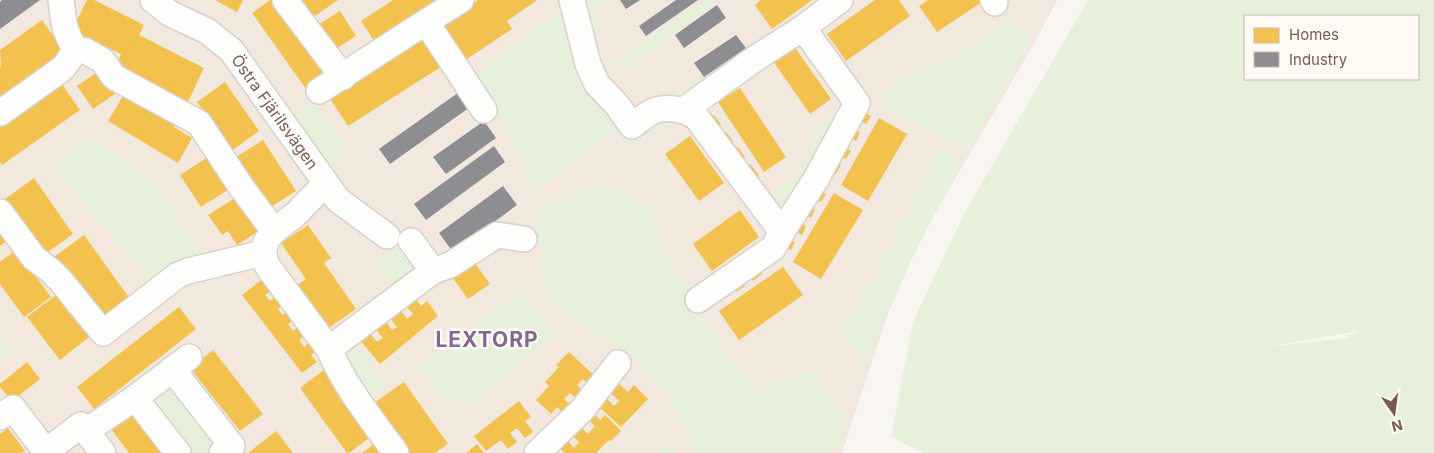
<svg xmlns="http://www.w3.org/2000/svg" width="1434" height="453" font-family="Inter,sans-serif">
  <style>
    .residential { fill: #f2e8de }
    .green { fill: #e7f0db; fill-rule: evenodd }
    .homes { fill: #f2c14e }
    .industry { fill: #8d8d92 }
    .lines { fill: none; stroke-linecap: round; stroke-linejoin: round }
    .minor-casing { stroke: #d7d1cb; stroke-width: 28 }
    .minor { stroke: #fefefd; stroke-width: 25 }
    .labels { text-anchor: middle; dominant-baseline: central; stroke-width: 5; stroke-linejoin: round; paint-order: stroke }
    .street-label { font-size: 16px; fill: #7a5c4d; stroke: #fffaf3 }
    .district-label { font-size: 21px; font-weight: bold; letter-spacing: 1px; fill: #846695; stroke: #fffaf3 }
  </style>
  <rect width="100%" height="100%" fill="#f9f5f0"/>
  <path class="residential" d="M0,0H1057L1034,44L921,237L888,314L842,453H0Z"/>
  <path class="green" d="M592,0H607L594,9L603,24L598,28L594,29L587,11Z
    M705,0H712L715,5L640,58L632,61L637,70L634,72L629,68L613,64Z
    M1088,0H1434V453H924L891,437L913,322L964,214ZM1418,16V79H1245V16ZM1358,331L1345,338L1267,347Z
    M568,11L581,64L617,130L537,189L532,187L523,157L494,111L470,80C500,56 531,26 568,11Z
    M1007,23L1019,29L1032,38L1002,92L967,150L884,107L883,99L888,85L959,54Z
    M746,49L751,54L687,100L674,97Z
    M313,101L347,148L333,172L291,115Z
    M847,101L806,183L797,169C812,161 808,144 815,131C822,118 836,109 847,101Z
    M659,112L677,116L632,147L623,141Z
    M92,138L147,176L208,260L153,289L139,262L99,221L52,165Z
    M941,148L961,161L884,315L867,367L841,331L871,282L903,218Z
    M798,175L805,186L787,208L772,204L766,196Z
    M594,186L627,192L651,208L668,259L689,295L723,350L756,389L814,370L841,413L840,444L831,453H696L672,403L638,359L555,307L542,270L536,211Z
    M403,245L420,266L394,289L379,268L378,262Z
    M524,288L538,313L557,334L473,405L461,396L447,405L418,367Z
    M0,336L12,352L0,361Z
    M354,340L386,385L370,397L343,364L344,346Z
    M171,379L226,443L214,453H189L145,401Z
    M673,440L676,453H659Z"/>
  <path class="homes" d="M87,0H94L144,25L139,35L204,68L187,104L115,68L121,54L72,30Z
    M215,0H243L237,12Z
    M270,0H280L330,72L306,89L252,13Z
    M299,0H338L312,18Z
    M393,0H450L378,47L361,21Z
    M478,0H536V1L507,21L512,29L464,61L440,24Z
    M761,0H812L772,29L755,5Z
    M875,0H899L910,16L846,61L827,34Z
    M928,0H985L937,32L919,6Z
    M340,11L356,36L331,52L315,27Z
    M42,20L68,57L0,106V67L1,66L0,50Z
    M423,32L444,65L348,126L327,94Z
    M794,46L831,99L810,114L773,61Z
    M100,70L116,93L93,109L77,86Z
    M59,80L80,110L2,165L0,162V121Z
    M225,82L259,131L231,151L197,102Z
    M129,86L181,117L174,127L192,138L178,163L108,121Z
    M740,88L786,157L764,172L718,102Z
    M864,112L871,116L866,124L859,120Z
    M714,115L721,124L718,127L710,117Z
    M879,118L907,134L868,201L841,185Z
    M853,128L860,132L856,141L849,137Z
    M726,132L733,141L729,144L722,135Z
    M690,136L724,183L699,201L665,154Z
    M263,140L296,191L266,210L233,159Z
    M738,147L745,157L741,160L733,151Z
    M844,147L851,151L846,159L839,155Z
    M208,157L229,189L201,207L180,175Z
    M834,162L841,165L836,174L829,170Z
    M750,164L759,175L755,178L746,167Z
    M34,178L73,234L41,257L1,202Z
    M819,190L826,194L821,202L814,198Z
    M834,193L863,210L821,279L793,262Z
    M240,195L262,229L237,245L228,231L222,235L208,215Z
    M808,206L815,209L811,218L804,214Z
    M740,210L759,237L712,271L693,244Z
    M799,222L806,226L802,235L794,231Z
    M0,223L11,238L0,246Z
    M308,225L331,258L324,263L356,309L327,329L297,285L306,279L281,243Z
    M84,235L130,299L100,321L54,257Z
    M788,238L795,242L791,250L784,246Z
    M16,250L51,297L24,317L0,284V262Z
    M472,259L490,284L468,299L450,274Z
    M783,267L803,295L739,340L719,311Z
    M757,268L762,274L753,281L749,274Z
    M268,275L277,287L265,295L270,301L281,292L288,301L278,309L283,315L292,308L299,316L288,324L293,331L303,323L309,332L299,340L304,347L314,339L321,347L311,355L317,362L302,373L242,295Z
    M741,280L745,286L736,292L732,285Z
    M61,291L94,333L60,360L27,317Z
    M413,295L421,306L427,301L438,316L380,364L358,338L367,330L377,342L383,338L373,326L383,318L392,330L397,327L387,314L397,306L407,319L413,314L403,303Z
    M179,307L196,329L94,409L77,387Z
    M213,350L263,414L240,431L190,368Z
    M569,352L599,380L592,388L583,379L577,385L585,393L578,400L570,393L564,399L573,407L565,415L557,407L551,414L536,400L549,386L545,382L559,367L556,365Z
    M27,362L40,379L12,401L0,387V384Z
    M328,367L376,433L349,453H347L300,388Z
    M404,382L448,444L435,453H405L371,405Z
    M618,383L628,392L634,385L648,399L621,427L597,405L605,397L614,406L619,401L610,392Z
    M519,401L531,417L525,421L533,432L525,438L517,428L510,433L517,442L508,449L501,440L486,451L474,436Z
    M589,409L600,420L605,415L621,431L611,441L609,440L596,453H565L557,446L565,438L574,448L579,442L570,433L578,425L588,434L595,426L583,415Z
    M134,413L165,453H129L112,430Z
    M8,428L25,451L22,453H0V434Z
    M276,431L293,453H248Z
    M379,440L389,453H362Z
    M477,444L484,453H466Z"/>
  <path class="industry" d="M2,0H40L0,29V2Z
    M620,0H640L626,9Z
    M676,0H698L646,36L639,26Z
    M717,5L726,18L684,48L675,35Z
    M736,35L746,48L704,77L694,63Z
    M462,90L473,105L390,164L379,149Z
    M484,121L496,138L446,174L433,157Z
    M494,146L505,162L426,220L414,204Z
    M503,186L517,205L453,252L439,233Z"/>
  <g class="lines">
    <defs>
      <g id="minor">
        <path d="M61,0C64,23 63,30 76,50L86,51L103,61L114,77L199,123L242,188L274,231"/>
        <path id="s1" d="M153,0L169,13L207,31L231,50L338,200L387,236"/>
        <path d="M285,0L343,77"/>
        <path d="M461,0L426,22L484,110"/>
        <path d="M572,0L588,64L597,84L617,105L632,126C649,114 653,106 675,109C684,111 690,112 697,118L782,232L773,248L698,300"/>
        <path d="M993,0L995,3"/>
        <path d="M803,28L840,0"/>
        <path d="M319,91L426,22"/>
        <path d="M684,110L756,58L803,28L857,103L816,179L782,232"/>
        <path d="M0,113L63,68L76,50"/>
        <path d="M326,184C316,192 308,202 298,212C281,228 253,238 268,267L329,349L433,271"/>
        <path d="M0,212L34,258L50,270L61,281L103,333L178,275L188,271L263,253"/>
        <path d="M411,241L433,271L450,265L497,235L524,239"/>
        <path d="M329,349C345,387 372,420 396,453"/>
        <path d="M172,369L232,446L222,453"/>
        <path d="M135,398L178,453"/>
        <path d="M0,417L13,408L46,452"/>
        <path d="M86,431L103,453"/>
        <path d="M44,453L81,425L86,431L135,398L189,357"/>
        <path d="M537,453L582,410L618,363"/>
      </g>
    </defs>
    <use href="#minor" class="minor-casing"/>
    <use href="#minor" class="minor"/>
  </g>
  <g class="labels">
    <g class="street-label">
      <text stroke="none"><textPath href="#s1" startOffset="169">Östra Fjärilsvägen</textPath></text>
    </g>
    <g class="district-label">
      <text x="487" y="339">LEXTORP</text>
    </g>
  </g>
  <rect x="1244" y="15" width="175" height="65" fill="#fffaf3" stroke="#cabbb1"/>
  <rect x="1254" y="28" width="25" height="15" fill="#f2c14e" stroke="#cabbb1"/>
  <text x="1289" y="40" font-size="15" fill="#7a5c4d">Homes</text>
  <rect x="1254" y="52" width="25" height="15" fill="#8d8d92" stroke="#cabbb1"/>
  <text x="1289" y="65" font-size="15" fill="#7a5c4d">Industry</text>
  <g transform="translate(1394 413) rotate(166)" stroke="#fffaf3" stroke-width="4" paint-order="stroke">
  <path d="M0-4L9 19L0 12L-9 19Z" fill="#7a5c4d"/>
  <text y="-8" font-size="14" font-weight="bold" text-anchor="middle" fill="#7a5c4d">N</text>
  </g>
</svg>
